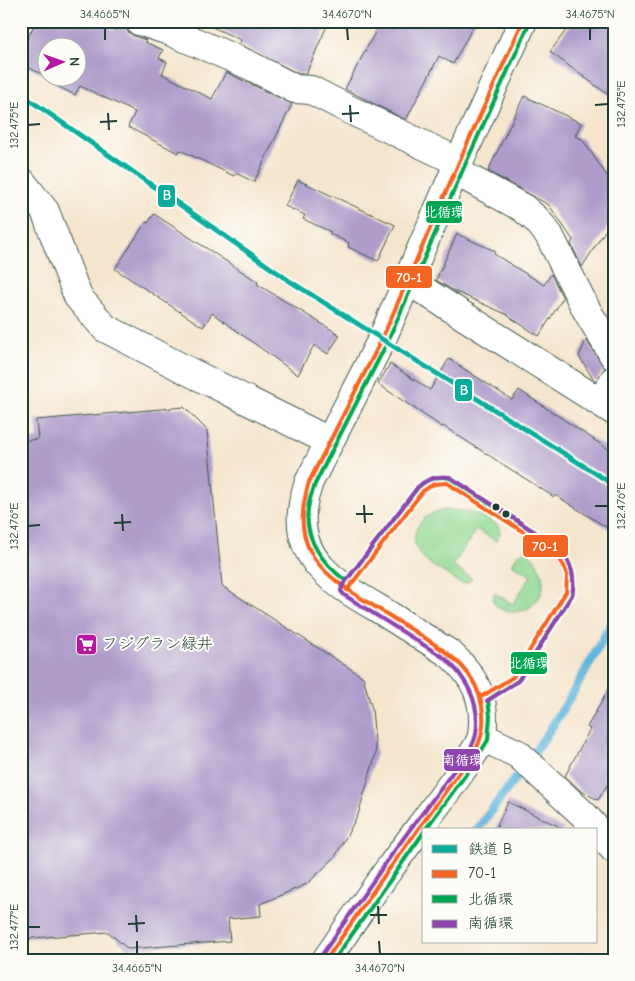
<svg xmlns="http://www.w3.org/2000/svg" width="635" height="981" font-family="'Comic Neue','Klee One',sans-serif">
  <style>
    .green { fill: #91d893; stroke: #588a64 }
    .lines { fill: none; stroke-linecap: round; stroke-linejoin: round }
    .stream { stroke: #60b5dc; stroke-width: 9 }
    .building { fill: #af9ccb }
    .street-casing { stroke: #3f564b; stroke-width: 30 }
    .secondary-casing { stroke: #3f564b; stroke-width: 30 }
    .street { stroke: #fff; stroke-width: 28 }
    .secondary { stroke: #fff; stroke-width: 28 }
    .bus-1-casing { stroke: #fdfcf7; stroke-width: 8 }
    .bus-2-casing { stroke: #fdfcf7; stroke-width: 8 }
    .bus-3-casing { stroke: #fdfcf7; stroke-width: 8 }
    .bus-1 { stroke: #f26522; stroke-width: 4 }
    .bus-2 { stroke: #00a651; stroke-width: 4 }
    .bus-3 { stroke: #8e44ad; stroke-width: 4 }
    .rail-1-casing { stroke: #fdfcf7; stroke-width: 9 }
    .rail-1 { stroke: #0cac9d; stroke-width: 5 }
    .ticks { fill: none; stroke: #1f3d34; stroke-width: 2 }
    .bus-dot { fill: #1f3d34; stroke: #fdfcf7; stroke-width: 2 }
    .labels { text-anchor: middle; dominant-baseline: central; stroke-width: 4; stroke-linejoin: round; paint-order: stroke }
    .poi-label { font-size: 16px; fill: #1f3d34; stroke: #fdfcf7; text-anchor: start }
    .line-badge { stroke: #fdfcf7; stroke-width: 2 }
    .badge-label { font-size: 14px; text-anchor: middle; font-weight: bold; fill: #fff }
    .neatline { fill: none; stroke: #1f3d34; stroke-width: 2 }
    .ticks-label { font-size: 12px; text-anchor: middle; fill: #1f3d34 }
  </style>
  <rect width="100%" height="100%" fill="#fdfcf7"/>
  <filter id="ink" filterUnits="userSpaceOnUse"><feTurbulence type="fractalNoise" baseFrequency=".02" numOctaves="2"/><feDisplacementMap in="SourceGraphic" scale="10" xChannelSelector="R" yChannelSelector="G"/><feConvolveMatrix kernelMatrix="1 2 1 2 8 2 1 2 1" color-interpolation-filters="sRGB"/></filter>
  <filter id="wash" filterUnits="userSpaceOnUse"><feTurbulence type="fractalNoise" baseFrequency=".0096" numOctaves="4" result="noise"/><feDisplacementMap in="SourceGraphic" scale="20" xChannelSelector="R" yChannelSelector="G"/><feGaussianBlur stdDeviation="1.12" result="paint"/><feColorMatrix in="noise" values="0 0 0 0 0 0 0 0 0 0 0 0 0 0 0 0 0 1.4 0 .05"/><feComposite in="paint" operator="in"/></filter>
  <g filter="url(#wash)">
    <rect width="100%" height="100%" fill="#f5e5cd"/>
    <path class="green" d="M445,510C463,510 486,514 499,527L500,534L496,541L476,529L453,566L472,579L467,583C459,584 453,579 446,574C439,569 429,565 423,558C404,538 419,513 445,510Z
      M526,551C532,555 536,560 539,567C558,606 507,626 493,601L494,593L513,604L531,576L512,564L518,554Z"/>
    <g class="lines">
      <path class="stream" d="M534,753C564,711 589,665 614,619
        M477,830L522,769"/>
    </g>
    <g id="blocks">
      <path class="building" d="M36,21H96L115,30L118,24L125,27L128,32L134,36L146,40L145,42L163,50L159,58L167,62L162,74L212,99L226,72L292,104L254,182L236,173L234,176L180,150L178,153L128,127L135,112L80,86L75,95L55,85L56,82L48,78H78V48H48V77L21,64V52Z
        M199,21H329L306,74H299L239,44L241,40Z
        M381,21H476L453,64L439,56L406,120L345,89Z
        M573,21H614V99L550,52Z
        M524,96L581,123L575,136L582,139L614,186V217L582,267L571,244L573,240L549,205L488,171Z
        M298,180L395,225L378,261L348,247L349,243L330,234L331,232L303,219L305,215L285,206Z
        M154,214L258,282L257,284L340,335L328,354L314,345L298,375L212,313L203,327L115,269L146,222L148,223Z
        M457,234L495,251L494,254L544,285L551,274L563,298L539,336L508,316V315L454,291L436,280Z
        M586,340L605,368L596,381L593,379L579,356Z
        M449,359L512,400L519,390L614,453V532L555,495L554,497L443,426L442,427L378,384L390,364L430,390Z
        M184,407L207,430L222,586L363,677L372,709L376,753L358,815L335,857L307,884L260,904L261,916L228,919L230,941L128,949L108,932L21,939V441L38,439L36,420Z
        M614,680V774L598,800L581,791L565,776L590,729L587,727Z
        M508,802L566,830H495Z"/>
    </g>
  </g>
  <g filter="url(#ink)">
    <use href="#blocks" fill-opacity="0" stroke="#3f564b" stroke-width="1"/>
    <g class="lines">
      <defs>
        <path id="street" d="M139,21L169,31L249,65L295,89L311,90L348,109L459,162
          M523,21L455,171L523,208L537,220L549,235L586,309L614,356
          M407,280L614,411
          M601,403L614,380
          M482,737L518,754L584,815L614,849"/>
        <path id="secondary" d="M21,181L45,211L78,297L105,328L190,372L329,441
          M326,960C346,931 366,901 387,872C410,840 434,809 457,777C464,766 480,747 482,735C487,700 475,676 450,654C426,639 403,624 379,609C338,585 293,560 303,504C304,496 307,489 309,482L382,339L455,171"/>
      </defs>
      <use href="#street" class="street-casing"/>
      <use href="#secondary" class="secondary-casing"/>
      <use href="#street" class="street"/>
      <use href="#secondary" class="secondary"/>
      <defs>
        <path id="bus-1" d="M347,590L423,491L434,484L447,483L555,552L564,566L567,575L566,592L513,677L481,697
          M326,960L379,883L475,751C483,737 485,722 482,706C476,672 453,656 425,638C409,628 393,618 377,608C322,575 288,551 309,482L382,339L459,162L523,21"/>
        <path id="bus-2" d="M425,830L472,766L488,740L490,716L488,700L518,681L572,595C576,576 571,561 558,547L450,478C438,475 428,478 418,487L346,581C321,562 302,536 309,503C310,497 313,491 315,484L388,341L465,165L529,24
          M334,960L424,832"/>
        <path id="bus-3" d="M321,956C351,913 380,870 411,828C427,808 442,787 457,766C464,757 474,746 476,734C481,703 467,679 446,659L344,595L341,591L342,586L418,487C427,478 437,475 450,477L558,547C571,561 576,576 572,595L518,681L487,701"/>
      </defs>
      <use href="#bus-1" class="bus-1-casing"/>
      <use href="#bus-2" class="bus-2-casing"/>
      <use href="#bus-3" class="bus-3-casing"/>
      <use href="#bus-1" class="bus-1"/>
      <use href="#bus-2" class="bus-2"/>
      <use href="#bus-3" class="bus-3"/>
      <defs>
        <path id="rail-1" d="M21,94L288,280L614,485"/>
      </defs>
      <use href="#rail-1" class="rail-1-casing"/>
      <use href="#rail-1" class="rail-1"/>
    </g>
  </g>
  <path class="ticks" d="M105,28V40M347,28L348,40M590,28V40M350,105L351,122M595,105L608,104M108,113L109,130M342,114L359,113M100,122L117,121M28,125L40,124M364,505L365,523M595,506H608M122,514L123,531M356,514H373M114,523L131,522M28,526L40,525M378,906L379,924M136,915L137,932M370,915H387M128,924L145,923M28,927H40M137,941V954M379,941L380,954"/>
  <defs>
    <symbol id="supermarket-square" viewBox="-11 -11 22 22"><rect x="-9" y="-9" width="18" height="18" rx="4" fill="#b5179e" stroke="#fdfcf7"/><path d="M-6-5.5h2.5l.6 2H6L4.5 2H-2.5L-4.4-4H-6ZM-1.5 3.2a1.3 1.3 0 1 0 .1 0ZM3 3.2a1.3 1.3 0 1 0 .1 0Z" fill="#fff"/></symbol>
  </defs>
  <g fill-rule="evenodd">
    <use href="#supermarket-square" x="74" y="632" width="25" height="25"/>
  </g>
  <g class="bus-dot">
    <circle cx="496" cy="507" r="4.5"/>
    <circle cx="506" cy="514" r="4.5"/>
  </g>
  <g class="labels">
    <g class="poi-label">
      <text x="102" y="644">フジグラン緑井</text>
    </g>
  </g>
  <g class="line-badge">
    <rect x="157" y="184" width="19" height="24" rx="5" fill="#0cac9d"/>
    <rect x="425" y="200" width="38" height="24" rx="5" fill="#00a651"/>
    <rect x="385" y="265" width="48" height="24" rx="5" fill="#f26522"/>
    <rect x="454" y="378" width="19" height="24" rx="5" fill="#0cac9d"/>
    <rect x="522" y="534" width="47" height="24" rx="5" fill="#f26522"/>
    <rect x="510" y="651" width="38" height="24" rx="5" fill="#00a651"/>
    <rect x="443" y="748" width="38" height="24" rx="5" fill="#8e44ad"/>
  </g>
  <g class="badge-label">
    <text x="167" y="200">B</text>
    <text x="444" y="217">北循環</text>
    <text x="409" y="282">70-1</text>
    <text x="464" y="395">B</text>
    <text x="545" y="551">70-1</text>
    <text x="529" y="668">北循環</text>
    <text x="462" y="765">南循環</text>
  </g>
  <rect width="635" height="981" fill="none" stroke="#fdfcf7" stroke-width="55"/>
  <rect x="422" y="828" width="175" height="115" fill="#fdfcf7" stroke="#a4b0a9"/>
  <rect x="432" y="845" width="25" height="8" fill="#0cac9d" stroke="#a4b0a9"/>
  <text x="468" y="854" font-size="15" fill="#1f3d34">鉄道 B</text>
  <rect x="432" y="870" width="25" height="8" fill="#f26522" stroke="#a4b0a9"/>
  <text x="468" y="878" font-size="15" fill="#1f3d34">70-1</text>
  <rect x="432" y="895" width="25" height="8" fill="#00a651" stroke="#a4b0a9"/>
  <text x="468" y="904" font-size="15" fill="#1f3d34">北循環</text>
  <rect x="432" y="920" width="25" height="8" fill="#8e44ad" stroke="#a4b0a9"/>
  <text x="468" y="928" font-size="15" fill="#1f3d34">南循環</text>
  <g transform="translate(62 62) rotate(88)"><circle r="24" fill="#fdfcf7" stroke="#a4b0a9"/>
  <path d="M0-4L9 19L0 12L-9 19Z" fill="#b5179e"/>
  <text y="-8" font-size="14" font-weight="bold" text-anchor="middle" fill="#1f3d34">N</text>
  </g>
  <rect x="28" y="28" width="580" height="926" class="neatline"/>
  <g class="ticks-label">
    <text x="105" y="18">34.4665°N</text>
    <text x="347" y="18">34.4670°N</text>
    <text x="590" y="18">34.4675°N</text>
    <text transform="translate(621 104) rotate(-90)" y="4">132.475°E</text>
    <text transform="translate(14 125) rotate(-90)" y="4">132.475°E</text>
    <text transform="translate(621 506) rotate(-90)" y="4">132.476°E</text>
    <text transform="translate(14 526) rotate(-90)" y="4">132.476°E</text>
    <text transform="translate(14 927) rotate(-90)" y="4">132.477°E</text>
    <text x="137" y="972">34.4665°N</text>
    <text x="380" y="972">34.4670°N</text>
  </g>
</svg>
